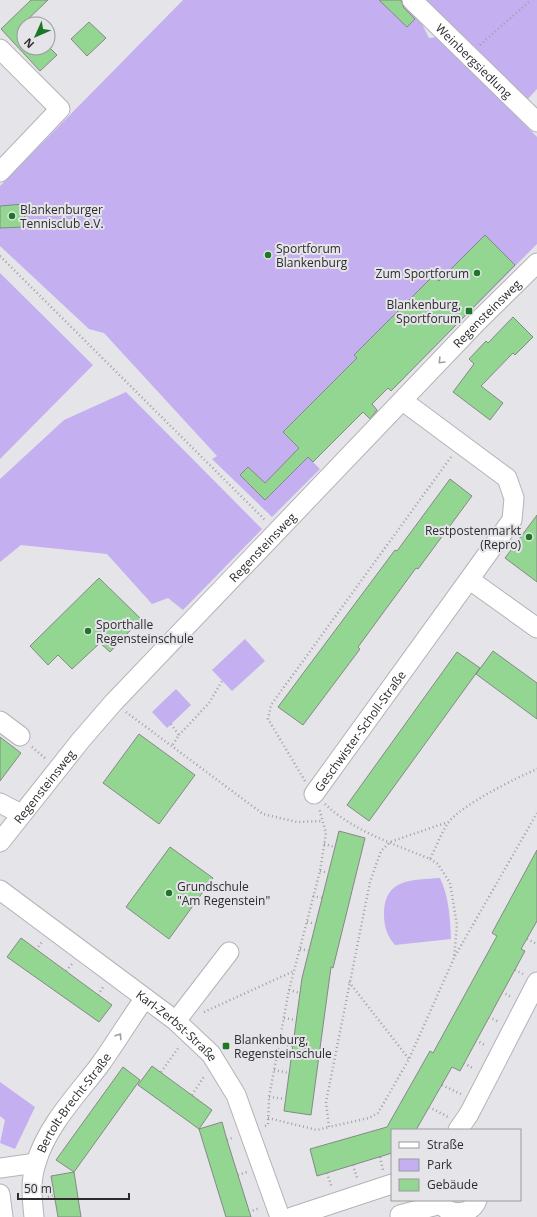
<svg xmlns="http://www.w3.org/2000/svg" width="537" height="1217" font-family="'Open Sans',sans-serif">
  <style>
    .green { fill: #c4aff0 }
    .building { fill: #92d692; stroke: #858985 }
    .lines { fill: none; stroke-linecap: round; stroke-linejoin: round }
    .minor-casing { stroke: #b4b3b7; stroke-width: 21 }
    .path { stroke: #a1a0a4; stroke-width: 2.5; stroke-dasharray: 1 3; stroke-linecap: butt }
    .minor { stroke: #fff; stroke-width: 19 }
    .oneway { stroke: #a0a0a1 }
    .poi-dot { fill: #1c7726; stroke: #e5e4e9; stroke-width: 1.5 }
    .labels { text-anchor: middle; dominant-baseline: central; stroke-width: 4; stroke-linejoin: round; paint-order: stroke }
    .street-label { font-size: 12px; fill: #2d2c2e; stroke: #e5e4e9 }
    .poi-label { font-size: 12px; fill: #2d2c2e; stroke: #e5e4e9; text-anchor: start }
  </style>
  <rect width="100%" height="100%" fill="#e5e4e9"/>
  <path class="green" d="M183,0H402L418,16L429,38L439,37L537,137V244L391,391L387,388L372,404L378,411L370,419L363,412L313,462L320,469L272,517L212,459L217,456L104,333L89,329L0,246V186Z
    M426,0H537V89L526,101Z
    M0,273L93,365L0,459Z
    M126,392L262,529L183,610L168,598L152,604L107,554L21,545L0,562V479L64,420Z
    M245,639L265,661L232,691L212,670Z
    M176,689L191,705L167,728L152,712Z
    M440,878C449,897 450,918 451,939L395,945C387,936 384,926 384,914C384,878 413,880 440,878Z
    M0,1082L35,1107L15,1149L0,1143L5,1120L0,1116Z"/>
  <path class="building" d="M31,0H48L24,23V48H50L57,55L40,71L1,29Z
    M379,0H401L404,8L415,19L407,27Z
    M89,22L106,38L87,56L71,39Z
    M24,204L25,227L0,228V206Z
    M485,235L515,265L391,391L388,388L372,404L377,410L370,419L363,412L313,462L308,457L265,500L240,475L248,467L265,483L299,448L283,432L357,358L354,355L433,276L439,281Z
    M513,317L533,337L515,355L513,353L481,386L503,403L490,420L453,392L474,364L469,359L486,341L488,343Z
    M450,479L472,496L418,569L416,568L358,647L360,649L303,725L278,707L395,550L397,551Z
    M537,515V582L505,558Z
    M99,578L141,619L110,652L100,643L72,669L58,655L48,665L30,646Z
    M493,651L537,683V719L476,674Z
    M457,652L480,668L369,821L347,805Z
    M139,734L195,775L159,824L103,783Z
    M0,737L21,753L0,781Z
    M339,831L365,838L333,968L331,967L311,1115L284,1111L302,978Z
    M170,847L213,878L169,939L126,907Z
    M537,850V921L521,949L525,951L460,1071L452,1067L416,1130H392V1153L317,1176L310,1149L387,1127L430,1051L433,1053L497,936L492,933Z
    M21,938L112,1005L99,1022L7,957Z
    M152,1066L212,1110L199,1129L138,1085Z
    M123,1067L140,1080L74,1172L56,1160Z
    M222,1122L227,1140L251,1217H226L199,1129Z
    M74,1172L81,1217H58L51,1176Z"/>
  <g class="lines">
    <defs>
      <g id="minor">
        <path id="s1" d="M412,0L537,122"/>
        <path d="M0,49L60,109L0,172"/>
        <path d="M470,580L537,628"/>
        <path d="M0,721L20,736"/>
        <path id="s2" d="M314,794L512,520L514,498L507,478L403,401"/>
        <path d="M0,803L21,814"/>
        <path id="s3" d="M0,842L81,740L113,703L478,321L537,263"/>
        <path id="s4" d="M0,890L176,1021L211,1054L236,1095L280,1217"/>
        <path d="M176,1021L229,952"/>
        <path d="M458,1130L469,1114L537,982"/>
        <path d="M0,1168L36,1163"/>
        <path d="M0,1194L3,1217"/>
        <path d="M440,1200C445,1217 471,1217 477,1200"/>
        <path d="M400,1215L441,1204"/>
        <path id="s5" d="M34,1217C32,1199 30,1181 36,1163C47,1126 76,1096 99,1066C115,1044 129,1020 145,998"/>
        <path d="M292,1217L392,1184"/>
      </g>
    </defs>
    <use href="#minor" class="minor-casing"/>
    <path class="path" d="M480,45L531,0
      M0,256L265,520
      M126,712L263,814L297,822L323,821
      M171,724L179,735L172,746
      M179,735L209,703L222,681
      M32,747L46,759
      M305,781L268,719L271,705L451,457
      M325,804C353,831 394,844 430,859C436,847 441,834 448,823C461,805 516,778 537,769
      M324,844L335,847
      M430,859L438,864L450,883L457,925L454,958L409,1059L378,1113L369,1118L329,1127L326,1102L370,882L381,851L390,842L448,822
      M320,871L329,873
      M313,896L322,898
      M307,922L316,924
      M527,939L537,944
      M300,949L310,951
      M36,950L42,942
      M455,956L537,813
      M515,970L523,974
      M66,971L72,964
      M349,982L409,1059
      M289,990L300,993
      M502,992L511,997
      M98,995L103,987
      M204,1012L294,971
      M489,1017L499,1022
      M284,1018L296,1020
      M476,1040L486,1046
      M279,1044L293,1046
      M464,1063L474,1069
      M274,1070L289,1073
      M161,1072L179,1047
      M442,1085L461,1094
      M192,1095L205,1075
      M269,1097L286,1099
      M429,1107L448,1117
      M268,1118L317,1130L329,1127
      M265,1126L268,1125L269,1097L289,990L320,871L326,833L319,808
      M227,1140L234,1137
      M380,1157L383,1170
      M353,1165L357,1178
      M327,1173L332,1188
      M238,1175L247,1172
      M48,1197L54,1195
      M249,1212L260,1208"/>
    <use href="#minor" class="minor"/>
  </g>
  <defs><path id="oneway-chevron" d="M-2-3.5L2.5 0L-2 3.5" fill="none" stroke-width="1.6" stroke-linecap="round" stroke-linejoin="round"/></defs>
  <g class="oneway">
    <use href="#oneway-chevron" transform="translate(441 361) rotate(134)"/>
    <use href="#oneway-chevron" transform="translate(119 1036) rotate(-57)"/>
  </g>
  <g class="poi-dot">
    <circle cx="12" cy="216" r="4"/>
    <circle cx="268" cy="255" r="4"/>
    <circle cx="477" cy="273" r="4"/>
    <rect x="465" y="307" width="8" height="8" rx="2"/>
    <circle cx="529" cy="537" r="4"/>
    <circle cx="88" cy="631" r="4"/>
    <circle cx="169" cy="893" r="4"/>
    <rect x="222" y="1042" width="8" height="8" rx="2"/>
  </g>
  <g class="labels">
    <g class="street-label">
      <text stroke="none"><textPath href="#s1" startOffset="87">Weinbergsiedlung</textPath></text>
      <text stroke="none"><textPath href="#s3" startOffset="719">Regensteinsweg</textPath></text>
      <text stroke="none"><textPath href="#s3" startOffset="395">Regensteinsweg</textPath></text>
      <text stroke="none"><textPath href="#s2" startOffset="78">Geschwister-Scholl-Straße</textPath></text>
      <text stroke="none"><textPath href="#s3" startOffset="71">Regensteinsweg</textPath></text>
      <text stroke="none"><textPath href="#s4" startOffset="223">Karl-Zerbst-Straße</textPath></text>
      <text stroke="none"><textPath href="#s5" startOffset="126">Bertolt-Brecht-Straße</textPath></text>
    </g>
    <g class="poi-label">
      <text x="20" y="209">Blankenburger<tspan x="20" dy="14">Tennisclub e.V.</tspan></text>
      <text x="276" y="248">Sportforum<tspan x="276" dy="14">Blankenburg</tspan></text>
      <text x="469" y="273" text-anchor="end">Zum Sportforum</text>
      <text x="461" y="304" text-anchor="end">Blankenburg,<tspan x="461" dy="14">Sportforum</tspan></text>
      <text x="521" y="530" text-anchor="end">Restpostenmarkt<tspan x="521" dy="14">(Repro)</tspan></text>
      <text x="96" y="624">Sporthalle<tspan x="96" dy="14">Regensteinschule</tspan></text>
      <text x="177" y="886">Grundschule<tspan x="177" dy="14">"Am Regenstein"</tspan></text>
      <text x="234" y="1039">Blankenburg,<tspan x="234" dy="14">Regensteinschule</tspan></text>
    </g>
  </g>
  <rect x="391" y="1129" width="130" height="72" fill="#e5e4e9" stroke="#9b9a9e"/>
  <rect x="399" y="1142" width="20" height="6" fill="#ffffff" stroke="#9b9a9e"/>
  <text x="427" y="1149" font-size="12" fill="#2d2c2e">Straße</text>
  <rect x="399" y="1159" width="20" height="12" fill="#c4aff0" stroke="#9b9a9e"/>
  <text x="427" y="1169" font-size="12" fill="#2d2c2e">Park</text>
  <rect x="399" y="1179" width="20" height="12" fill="#92d692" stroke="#9b9a9e"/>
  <text x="427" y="1189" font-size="12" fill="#2d2c2e">Gebäude</text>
  <g transform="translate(36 36) rotate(225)"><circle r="19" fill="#e5e4e9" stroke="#9b9a9e"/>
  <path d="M0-3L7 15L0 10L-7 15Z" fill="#1c7726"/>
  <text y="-6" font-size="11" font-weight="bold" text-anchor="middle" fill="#2d2c2e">N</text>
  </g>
  <path d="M18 1193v6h111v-6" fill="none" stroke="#2d2c2e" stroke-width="2"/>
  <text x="24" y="1193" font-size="12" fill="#2d2c2e" stroke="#e5e4e9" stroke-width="3" paint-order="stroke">50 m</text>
</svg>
